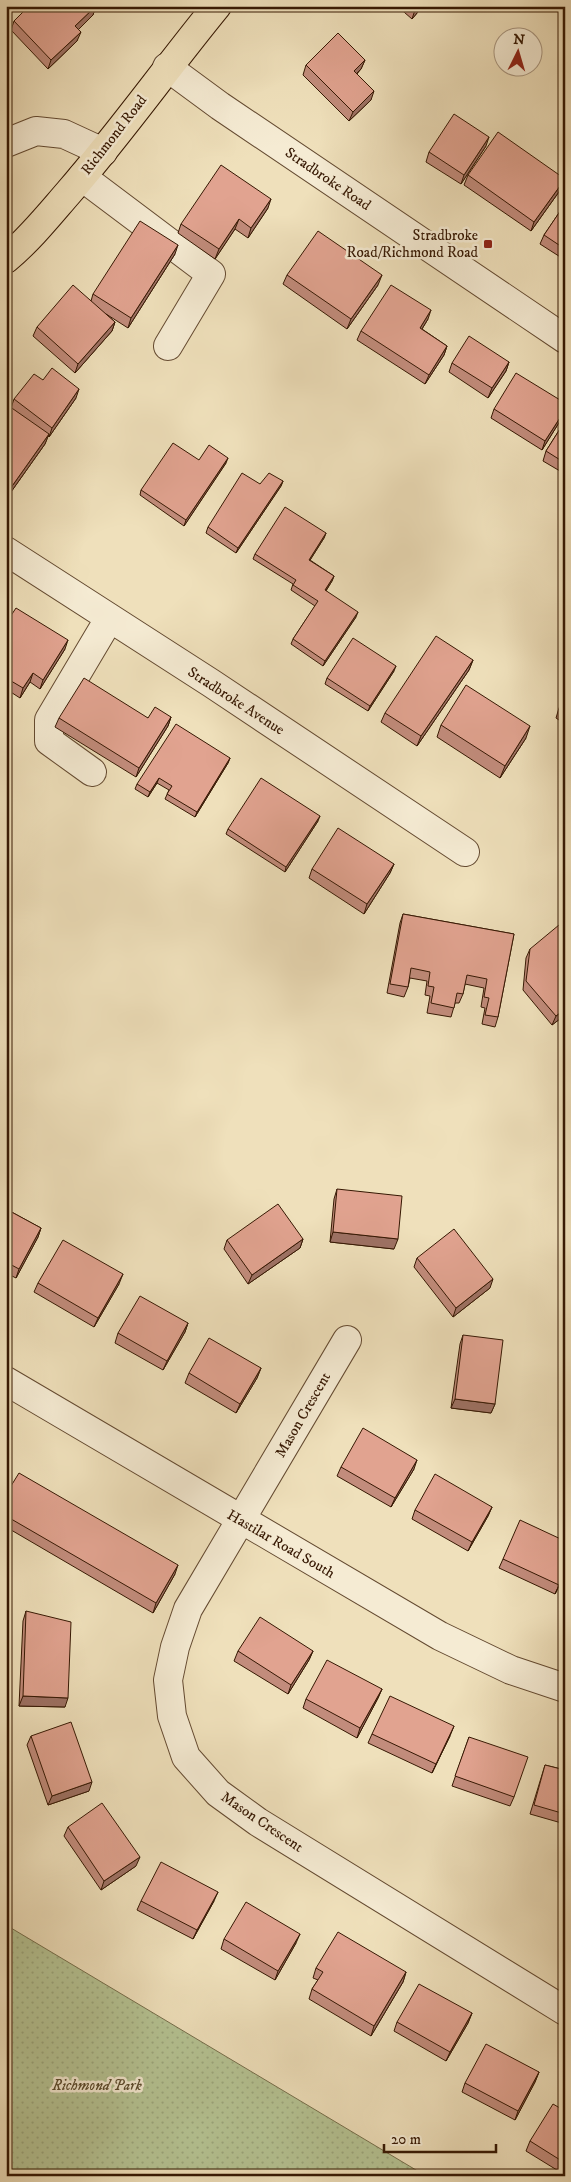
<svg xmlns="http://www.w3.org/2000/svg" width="571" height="2182" font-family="'IM FELL DW Pica',serif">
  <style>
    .grass { fill: url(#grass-dots); stroke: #766e4b }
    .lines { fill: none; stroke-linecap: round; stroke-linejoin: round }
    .minor-casing { stroke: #644a31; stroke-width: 30 }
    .major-casing { stroke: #361803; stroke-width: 30 }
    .minor { stroke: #f5ebd3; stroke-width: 28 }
    .major { stroke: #efe0bb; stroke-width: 28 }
    .wall { fill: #c28c7c; stroke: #361803 }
    .shaded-wall { fill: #9e7265; stroke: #361803 }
    .building { fill: #e1a390; stroke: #361803 }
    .poi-dot { fill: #8f2418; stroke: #f5ebd3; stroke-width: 2 }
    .labels { text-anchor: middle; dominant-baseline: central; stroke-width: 5; stroke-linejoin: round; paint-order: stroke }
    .street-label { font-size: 15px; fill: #361803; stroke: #f5ebd3 }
    .poi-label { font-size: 15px; fill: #361803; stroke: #f5ebd3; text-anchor: end }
    .park-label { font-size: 15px; font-style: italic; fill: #5c4b2e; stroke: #f5ebd3 }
  </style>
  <defs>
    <pattern id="grass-dots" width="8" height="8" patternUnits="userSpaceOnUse" patternTransform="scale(1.25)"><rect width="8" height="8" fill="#b5c393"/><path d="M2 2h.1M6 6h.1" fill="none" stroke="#9ca77d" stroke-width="1.8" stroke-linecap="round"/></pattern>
  </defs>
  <rect width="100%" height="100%" fill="#efe0bb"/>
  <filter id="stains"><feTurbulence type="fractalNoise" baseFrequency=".004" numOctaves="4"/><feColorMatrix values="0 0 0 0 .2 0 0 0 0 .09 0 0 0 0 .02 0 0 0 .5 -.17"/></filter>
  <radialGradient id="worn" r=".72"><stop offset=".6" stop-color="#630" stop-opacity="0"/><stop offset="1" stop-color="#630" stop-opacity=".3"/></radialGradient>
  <path class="grass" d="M6,1925L426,2176H6Z"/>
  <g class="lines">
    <defs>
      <path id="minor" d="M167,67L220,106L565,339
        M6,143L36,131L64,134L103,152
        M82,177L211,274L168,346
        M6,551L211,683L465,852
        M92,772L49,741V720L109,619
        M347,1340L188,1609L175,1647L168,1680L172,1716L186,1757L218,1793L258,1822L565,2011
        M6,1381L440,1636L511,1670L565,1688"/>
      <path id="major" d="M6,259C30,239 49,215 69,192C121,132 167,67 217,6"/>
    </defs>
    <use href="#minor" class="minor-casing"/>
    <use href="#major" class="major-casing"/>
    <use href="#minor" class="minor"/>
    <use href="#major" class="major"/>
  </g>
  <path class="wall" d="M29,6H96L93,15L78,29L77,41L48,69L11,30L14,21Z
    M397,6H423L412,19Z
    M365,60L361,69L357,74L371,100L349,121L303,75L306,65Z
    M486,146L461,184L426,162L429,152Z
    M468,175L565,179L561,189L531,231L464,185Z
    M565,204V260L540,244L544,235Z
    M268,208L248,238L235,229L215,259L178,233L181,224Z
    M175,254L128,328L106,314L115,322L112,331L75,373L33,336L37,327L91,301L93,294Z
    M287,275L378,285L347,329L283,284Z
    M428,319L422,329L447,346L444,355L425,384L357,340L361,331Z
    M509,362L506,371L488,398L449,372L452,363Z
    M43,380L76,398L49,437L48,436L45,444L6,499V404L11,408L14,399Z
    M565,403V413L542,450L491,418L494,409Z
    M565,421V474L543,461L546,451Z
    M226,463L184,526L140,495L141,490Z
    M283,481L281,486L236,553L206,533L208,527L260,484Z
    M326,533L324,538L310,560L334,576L332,581L326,591L356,617L323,666L291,644L293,639L315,606L291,590L293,584L253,559L255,554Z
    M6,623L65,649L40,689L30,682L20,698L6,689Z
    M473,660L469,670L417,746L381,722L385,713Z
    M394,671L368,711L325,684L327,678Z
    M565,700V724L556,718L559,708Z
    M171,717L168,726L136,777L55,727L59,718H148Z
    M441,725L526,738L500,778L437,737Z
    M230,758L228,763L195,817L165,799L169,790L157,783L148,797L135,789L137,784Z
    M318,821L285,872L226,834L228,829Z
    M394,864L390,873L364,914L309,878L312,869Z
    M403,914L514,934L498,1017L495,1027L482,1024L485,1008L481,1007L484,988L465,984L463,994L459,1003H455L451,1017L427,1013L430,996L425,995L427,981L410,978L408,987L404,997L387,993L400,923Z
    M530,949L565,1015L552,1025L523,990L526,958Z
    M337,1189L394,1249L330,1242L334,1199Z
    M6,1209L41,1228L38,1237L16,1278L6,1273Z
    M303,1239L300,1248L248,1284L224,1249L227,1240Z
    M417,1258L490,1288L453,1317L414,1267Z
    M38,1283L119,1284L94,1327L34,1292Z
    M188,1323L185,1332L163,1370L115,1343L118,1333Z
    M463,1335L495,1404L491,1413L451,1408L460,1344Z
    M261,1368L257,1378L236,1413L185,1383L189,1373Z
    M341,1467L414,1469L391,1507L337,1476Z
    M6,1494L175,1574L153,1613L6,1527Z
    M492,1507L488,1516L468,1551L412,1519L415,1510Z
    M503,1559L565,1574L555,1594L499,1568Z
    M26,1611L65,1707L19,1706L23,1621Z
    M238,1651H313L309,1660L288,1694L234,1661Z
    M382,1689L378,1698L357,1738L303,1708L306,1699Z
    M372,1734L450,1736L432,1773L368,1743Z
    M31,1736L89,1791L48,1805L27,1745Z
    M469,1737L514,1797L510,1806L452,1786Z
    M545,1765L565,1770V1824L530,1814Z
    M68,1827L136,1866L101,1890L64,1836Z
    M141,1901H214L193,1939L137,1910Z
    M224,1939L296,1943L275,1980L221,1949Z
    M316,1968L406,1972L403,1982L371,2036L309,1999L312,1989L318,1980L313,1978Z
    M472,2013L468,2023L446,2061L394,2031L397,2022Z
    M539,2072L535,2082L515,2120L462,2092L465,2083Z
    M565,2111V2175L526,2151L530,2141Z"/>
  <path class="shaded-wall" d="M96,6L93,15L72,36L75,26Z
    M418,6H423L412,19L415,10Z
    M81,32L77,41L48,69L51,60Z
    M365,60L361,69L350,80L354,71Z
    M374,91L371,100L349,121L353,112Z
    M489,137L486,146L461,184L464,175Z
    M565,179L561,189L531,231L534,222Z
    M271,199L268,208L248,238L251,228Z
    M239,219L235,229L215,259L219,249Z
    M178,245L175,254L128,328L131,318Z
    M382,275L378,285L347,329L351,319Z
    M431,310L428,319L417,337L420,328Z
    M115,322L112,331L75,373L78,364Z
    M447,346L444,355L425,384L429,375Z
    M509,362L506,371L488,398L492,388Z
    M79,389L76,398L49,437L52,428Z
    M565,410V413L542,450L545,441Z
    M49,434L45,444L6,499L10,489Z
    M228,458L226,463L184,526L186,520Z
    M283,481L281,486L236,553L238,548Z
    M326,533L324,538L307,565L309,560Z
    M334,576L332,581L323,595L325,590Z
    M358,612L356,617L323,666L325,661Z
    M68,640L65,649L40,689L43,680Z
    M473,660L469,670L417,746L421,736Z
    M396,666L394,671L368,711L370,706Z
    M33,673L30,682L20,698L23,688Z
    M171,717L168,726L136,777L139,768Z
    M530,726L526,738L500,778L505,766Z
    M230,758L228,763L195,817L197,812Z
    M159,778L157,783L148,797L150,792Z
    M320,816L318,821L285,872L286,867Z
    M394,864L390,873L364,914L367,904Z
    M565,1009V1015L552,1025L556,1016Z
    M41,1228L38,1237L16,1278L19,1269Z
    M333,1232L398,1239L394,1249L330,1242Z
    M303,1239L300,1248L248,1284L252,1275Z
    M123,1274L119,1284L94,1327L98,1318Z
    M493,1279L490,1288L453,1317L456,1308Z
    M188,1323L185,1332L163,1370L167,1361Z
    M261,1368L257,1378L236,1413L240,1404Z
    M455,1399L495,1404L491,1413L451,1408Z
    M417,1460L414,1469L391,1507L395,1498Z
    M492,1507L488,1516L468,1551L472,1542Z
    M178,1565L175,1574L153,1613L156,1603Z
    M565,1572V1574L555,1594L559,1585Z
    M313,1651L309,1660L288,1694L291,1685Z
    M382,1689L378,1698L357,1738L360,1728Z
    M23,1696L68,1698L65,1707L19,1706Z
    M454,1726L450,1736L432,1773L436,1764Z
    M92,1782L89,1791L48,1805L52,1796Z
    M140,1857L136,1866L101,1890L104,1881Z
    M218,1892L214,1901L193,1939L197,1930Z
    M300,1934L296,1943L275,1980L278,1971Z
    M406,1972L403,1982L371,2036L374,2026Z
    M472,2013L468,2023L446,2061L450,2052Z
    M539,2072L535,2082L515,2120L518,2111Z"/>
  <path class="building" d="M29,6H96L75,26L81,32L51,60L14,21Z
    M411,6H418L415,10Z
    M338,33L365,60L354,71L374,91L353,112L306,65Z
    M454,114L489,137L464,175L429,152Z
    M498,132L565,179L534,222L468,175Z
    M221,165L271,199L251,228L239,219L219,249L181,224Z
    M565,204V249L544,235Z
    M140,221L178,245L131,318L93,294Z
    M318,231L382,275L351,319L287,275Z
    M73,285L115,322L78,364L37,327Z
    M391,285L431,310L420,328L447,346L429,375L361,331Z
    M469,336L509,362L492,388L452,363Z
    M52,368L79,389L52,428L14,399L34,374L43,380Z
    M516,373L565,403V410L545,441L494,409Z
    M6,404L49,434L10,489L6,487Z
    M565,421V463L546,451Z
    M173,443L199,460L209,445L228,458L186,520L141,490Z
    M242,473L260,484L269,473L283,481L238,548L208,527Z
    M285,507L326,533L309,560L334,576L325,590L358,612L325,661L293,639L318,601L293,585L296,580L255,554Z
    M16,608L68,640L43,680L33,673L23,688L6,678V623Z
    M436,636L473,660L421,736L385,713Z
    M353,638L396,666L370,706L327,678Z
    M84,678L148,718L155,707L171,717L139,768L59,718Z
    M466,685L530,726L505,766L441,725Z
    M565,700V712L559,708Z
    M176,724L230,758L197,812L167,794L172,786L159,778L150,792L137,784Z
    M261,778L320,816L286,867L228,829Z
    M338,828L394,864L367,904L312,869Z
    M403,914L514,934L498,1017L485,1015L489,998L484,997L487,979L467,975L463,994L457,993L454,1008L431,1003L434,987L428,986L430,972L411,968L408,987L390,984Z
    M565,920V1009L556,1016L526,981L530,949Z
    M337,1189L402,1196L398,1239L333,1232Z
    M278,1204L303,1239L252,1275L227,1240Z
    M6,1209L41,1228L19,1269L6,1262Z
    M454,1229L493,1279L456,1308L417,1258Z
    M63,1240L123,1274L98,1318L38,1283Z
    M140,1296L188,1323L167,1361L118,1333Z
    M463,1335L503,1340L495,1404L455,1399Z
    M209,1338L261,1368L240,1404L189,1373Z
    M363,1428L417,1460L395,1498L341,1467Z
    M19,1473L178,1565L156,1603L6,1516V1494Z
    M435,1474L492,1507L472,1542L415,1510Z
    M520,1520L565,1541V1572L559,1585L503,1559Z
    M26,1611L71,1622L68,1698L23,1696Z
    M260,1617L313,1651L291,1685L238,1651Z
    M327,1660L382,1689L360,1728L306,1699Z
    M390,1696L454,1726L436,1764L372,1734Z
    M71,1722L92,1782L52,1796L31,1736Z
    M469,1737L528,1757L514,1797L455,1776Z
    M545,1765L565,1770V1814L534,1805Z
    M102,1803L140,1857L104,1881L68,1827Z
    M161,1862L218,1892L197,1930L141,1901Z
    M246,1902L300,1934L278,1971L224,1939Z
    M338,1932L406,1972L374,2026L312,1989L323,1972L316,1968Z
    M419,1984L472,2013L450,2052L397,2022Z
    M486,2044L539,2072L518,2111L465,2083Z
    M553,2104L565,2111V2163L530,2141Z"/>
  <rect class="poi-dot" x="483" y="239" width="10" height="10" rx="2.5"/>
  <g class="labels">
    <g class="street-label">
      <text transform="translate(114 135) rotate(-52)">Richmond Road</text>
      <text transform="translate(328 179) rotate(34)">Stradbroke Road</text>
      <text transform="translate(236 701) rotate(33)">Stradbroke Avenue</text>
      <text transform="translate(303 1415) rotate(-60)">Mason Crescent</text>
      <text transform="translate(281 1544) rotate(30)">Hastilar Road South</text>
      <text transform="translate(262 1822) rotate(34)">Mason Crescent</text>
    </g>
    <g class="poi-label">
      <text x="478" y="235">Stradbroke<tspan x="478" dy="17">Road/Richmond Road</tspan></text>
    </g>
    <g class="park-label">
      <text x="97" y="2085">Richmond Park</text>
    </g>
  </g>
  <rect width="571" height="2182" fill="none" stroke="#efe0bb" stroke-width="25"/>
  <rect x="8" y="8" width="556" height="2167" fill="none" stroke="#361803" stroke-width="2.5"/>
  <rect x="12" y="12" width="546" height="2157" fill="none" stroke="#361803"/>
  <g transform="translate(518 52) rotate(5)"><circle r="24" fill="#f5ebd3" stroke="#a99780"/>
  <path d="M0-4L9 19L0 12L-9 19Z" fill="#8f2418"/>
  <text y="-8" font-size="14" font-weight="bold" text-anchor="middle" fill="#361803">N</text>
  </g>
  <path d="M384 2144v8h112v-8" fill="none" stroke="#361803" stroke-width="2.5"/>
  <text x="391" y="2144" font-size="15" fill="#361803" stroke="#f5ebd3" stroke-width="4" paint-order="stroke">20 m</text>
  <rect width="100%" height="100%" filter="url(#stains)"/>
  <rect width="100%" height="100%" fill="url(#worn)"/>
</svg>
